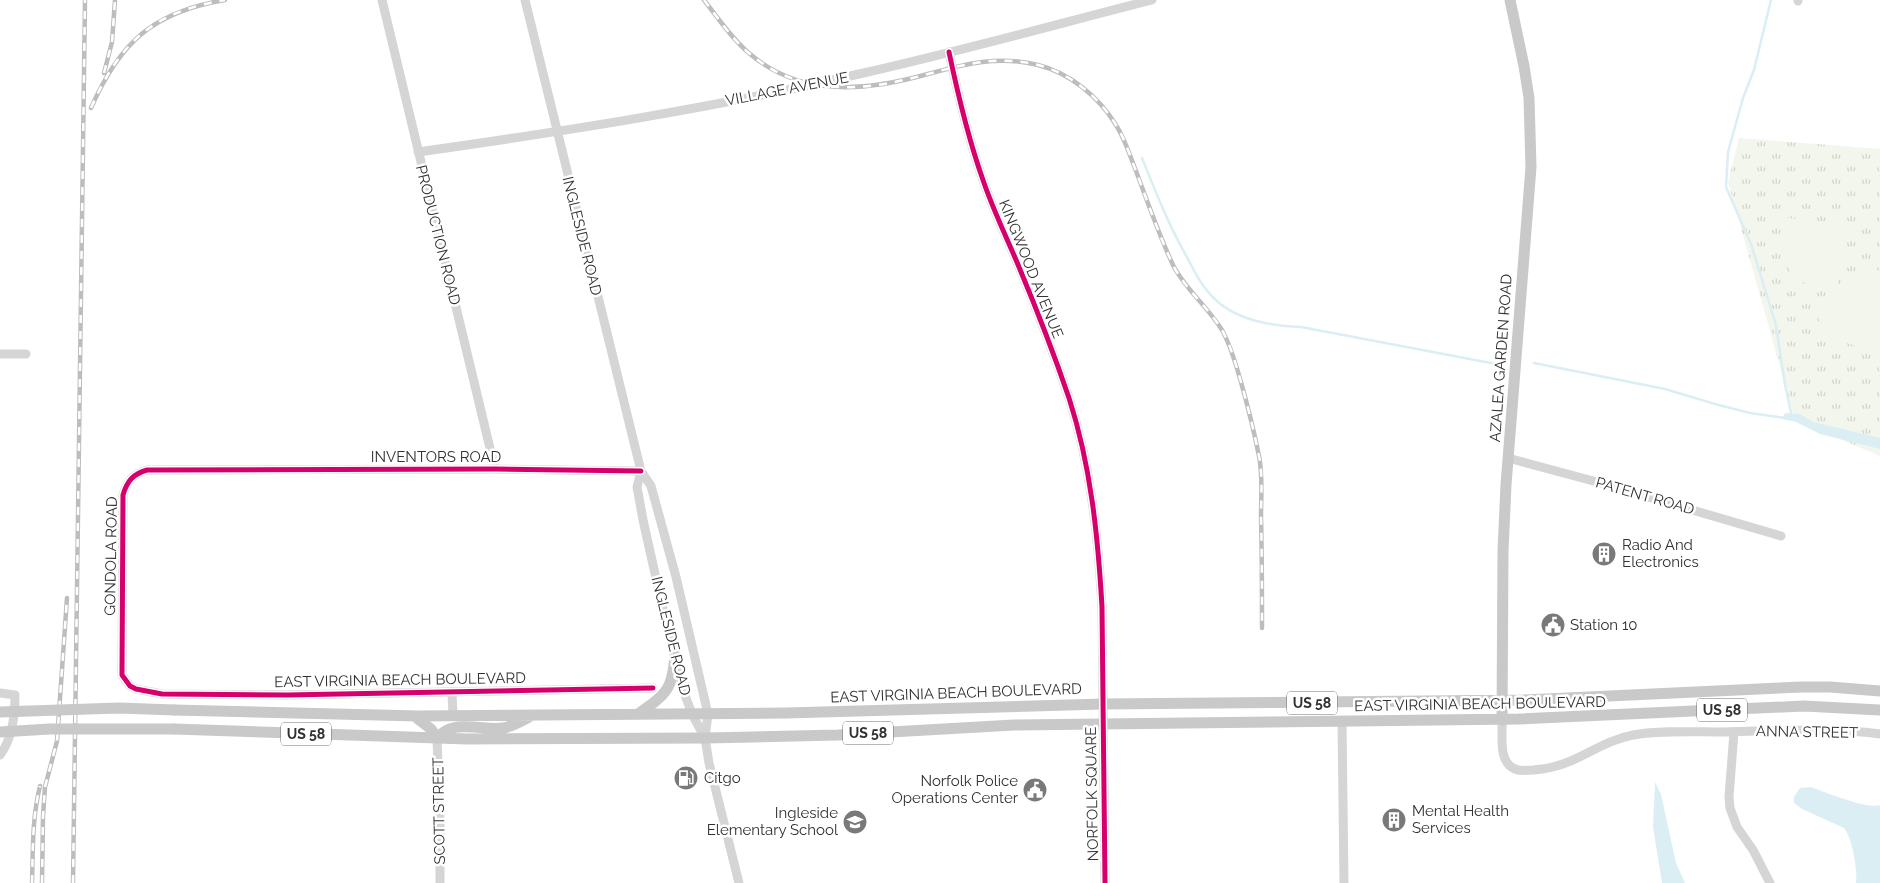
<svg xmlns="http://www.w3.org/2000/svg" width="1880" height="883" font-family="Raleway,sans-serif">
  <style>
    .park { fill: url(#park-tufts) }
    .pitch { fill: #f3f6ed }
    .water { fill: #daeef3 }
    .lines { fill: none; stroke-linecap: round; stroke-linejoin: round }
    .stream { stroke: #daeef3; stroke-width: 2.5 }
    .minor { stroke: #d5d5d5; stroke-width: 9 }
    .major { stroke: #c9c9c9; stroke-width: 11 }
    .rail-casing { stroke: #bdbdbd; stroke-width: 4.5 }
    .rail { stroke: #fff; stroke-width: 2.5; stroke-dasharray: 8; stroke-linecap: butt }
    .major-bridge { stroke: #c9c9c9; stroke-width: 11 }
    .cycleway-casing { stroke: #fff; stroke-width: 8 }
    .cycleway { stroke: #d6006c; stroke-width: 5 }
    .labels { text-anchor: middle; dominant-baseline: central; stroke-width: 5; stroke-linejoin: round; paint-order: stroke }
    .shield { fill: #fff; stroke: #6f6f6f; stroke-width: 1 }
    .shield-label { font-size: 14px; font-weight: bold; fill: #313131 }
    .street-label { font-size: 15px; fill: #313131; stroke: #fff }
    .poi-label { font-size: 15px; fill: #313131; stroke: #fff; text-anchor: start }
  </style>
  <defs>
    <pattern id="park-tufts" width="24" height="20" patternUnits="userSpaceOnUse" patternTransform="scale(1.25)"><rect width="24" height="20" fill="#f3f6ed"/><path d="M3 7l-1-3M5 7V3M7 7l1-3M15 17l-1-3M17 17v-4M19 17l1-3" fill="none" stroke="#d1d3cc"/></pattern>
  </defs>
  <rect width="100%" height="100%" fill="#fff"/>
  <path class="park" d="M1739,138L1880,149V456L1795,420L1728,182Z"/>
  <path class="pitch" d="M1787,218L1827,222L1844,230V257L1835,290C1822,289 1808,287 1798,279C1780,265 1776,236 1787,218Z
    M1879,270L1880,348C1853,350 1832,339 1816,316L1862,278Z"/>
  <path class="water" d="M1785,413L1800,414L1813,422L1880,438V449L1820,434L1796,422L1782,419Z
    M1655,782L1661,794L1676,863L1685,883H1662L1653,827Z
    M1811,787C1824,792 1869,810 1880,805V883H1856C1858,871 1852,837 1844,828L1802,809L1794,803V797L1800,788Z"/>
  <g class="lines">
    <path class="stream" d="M1771,0L1754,70L1743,98L1728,152L1726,187L1751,244L1776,325L1785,385L1792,417
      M1142,158C1156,193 1169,226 1188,259C1196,275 1204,290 1218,302C1240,321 1273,326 1301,327L1496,364
      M1534,363L1665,389L1715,404L1750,413L1786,418"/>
    <path class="minor" d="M382,0L495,469
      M525,0L641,471L651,486L676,577L708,714L705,738L709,763L739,883
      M1798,1V0
      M949,52C958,95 968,138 983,180C993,210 1007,238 1019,267C1037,310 1054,354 1069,398C1091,466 1098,537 1102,607L1105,883
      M418,152C566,131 714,108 859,74C957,52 1054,25 1152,0
      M0,354H26
      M1508,458L1597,482L1781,536
      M641,471L495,469L147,470C133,474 127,481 123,495L122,675L130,686L136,689L162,694L287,695L653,688
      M641,471L637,487L643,520L662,605L685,695L692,714L705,738
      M0,693L15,695C15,715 13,738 0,755
      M452,693L453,716
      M1502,720C1503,736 1497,765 1518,770C1523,771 1528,770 1533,770C1575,768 1596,742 1633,735C1662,730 1694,732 1724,732C1776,731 1829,727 1880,734
      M1342,722L1344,883
      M1734,732L1729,797L1730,808L1737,827L1753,850L1770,883
      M437,738L440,820V883"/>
    <path class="major" d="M174,710L419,716L786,713L1103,704L1523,700L1802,687H1830L1880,691
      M638,714C667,694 673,689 675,653
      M414,716L431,729L437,738
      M1502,720L1503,551L1506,485L1531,167L1529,98L1524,66L1510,0
      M174,729L467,739L705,738L838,735L1014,725L1518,719L1804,706L1880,710
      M437,738C454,718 481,731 503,728C512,727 521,721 529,717"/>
    <defs>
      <path id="rail" d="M704,0C718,18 732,39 750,54C802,98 867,91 928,74C965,64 999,55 1038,65C1070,73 1099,97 1116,125C1125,139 1130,156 1136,171C1148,203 1159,235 1173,265C1185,289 1208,307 1222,330C1231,346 1236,365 1241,382C1248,407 1254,431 1259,456C1263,476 1261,496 1261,517C1262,554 1262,591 1262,628
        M104,73L112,42L115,0
        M91,108C120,42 153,12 225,0
        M32,883C33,850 32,818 40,786
        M42,883L43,816L45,787L57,741L67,598
        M73,883L85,0"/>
    </defs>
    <use href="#rail" class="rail-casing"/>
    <use href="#rail" class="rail"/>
    <path class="major-bridge" d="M0,712L119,708L174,710
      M0,732L50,729H174"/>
    <defs>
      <path id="cycleway" d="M949,52C958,95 968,138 983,180C993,210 1007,238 1019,267C1037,310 1054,354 1069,398C1091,466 1098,537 1102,607L1105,883
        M641,471L495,469L147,470C133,474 127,481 123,495L122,675L130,686L136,689L162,694L287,695L653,688"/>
    </defs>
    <use href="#cycleway" class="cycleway-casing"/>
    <use href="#cycleway" class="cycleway"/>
  </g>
  <defs>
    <symbol id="building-disc" viewBox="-11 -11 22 22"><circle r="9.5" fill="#797979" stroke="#fff"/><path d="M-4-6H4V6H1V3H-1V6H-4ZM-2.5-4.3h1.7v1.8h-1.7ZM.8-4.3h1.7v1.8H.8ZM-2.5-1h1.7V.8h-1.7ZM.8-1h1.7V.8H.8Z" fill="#fff"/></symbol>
    <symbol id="civic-disc" viewBox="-11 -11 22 22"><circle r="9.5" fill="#797979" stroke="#fff"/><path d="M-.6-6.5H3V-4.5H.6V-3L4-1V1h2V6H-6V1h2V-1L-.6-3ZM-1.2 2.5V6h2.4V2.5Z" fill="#fff"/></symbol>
    <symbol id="fuel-disc" viewBox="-11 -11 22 22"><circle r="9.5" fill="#797979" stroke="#fff"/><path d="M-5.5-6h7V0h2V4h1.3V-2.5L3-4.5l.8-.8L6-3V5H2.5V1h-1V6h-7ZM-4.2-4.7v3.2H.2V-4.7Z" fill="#fff"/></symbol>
    <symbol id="school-disc" viewBox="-11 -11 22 22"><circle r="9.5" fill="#797979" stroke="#fff"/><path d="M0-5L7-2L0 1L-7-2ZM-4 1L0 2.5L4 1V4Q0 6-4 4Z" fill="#fff"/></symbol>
  </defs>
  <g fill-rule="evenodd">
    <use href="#building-disc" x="1590" y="540" width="28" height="28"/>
    <use href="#civic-disc" x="1539" y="611" width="28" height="28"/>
    <use href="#fuel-disc" x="672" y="764" width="28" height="28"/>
    <use href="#civic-disc" x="1021" y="776" width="28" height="28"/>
    <use href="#building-disc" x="1380" y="806" width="28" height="28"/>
    <use href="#school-disc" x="841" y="808" width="28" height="28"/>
  </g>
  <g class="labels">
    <g class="shield">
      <rect x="1287" y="691.5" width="50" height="23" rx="4"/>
      <rect x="1697" y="698.5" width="50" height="23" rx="4"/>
      <rect x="843" y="721.5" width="50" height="23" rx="4"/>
      <rect x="281" y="722.5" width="50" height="23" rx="4"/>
    </g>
    <g class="shield-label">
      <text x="1312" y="703">US 58</text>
      <text x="1722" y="710">US 58</text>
      <text x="868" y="733">US 58</text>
      <text x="306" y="734">US 58</text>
    </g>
    <g class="street-label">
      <text transform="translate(787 89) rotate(-11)">VILLAGE AVENUE</text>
      <text transform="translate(438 235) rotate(76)">PRODUCTION ROAD</text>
      <text transform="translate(582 236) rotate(76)">INGLESIDE ROAD</text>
      <text transform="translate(1031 269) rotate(68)">KINGWOOD AVENUE</text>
      <text transform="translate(1501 358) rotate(-86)">AZALEA GARDEN ROAD</text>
      <text x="436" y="457">INVENTORS ROAD</text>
      <text transform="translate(1645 496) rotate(16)">PATENT ROAD</text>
      <text transform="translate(111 556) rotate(-89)">GONDOLA ROAD</text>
      <text transform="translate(671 636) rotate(76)">INGLESIDE ROAD</text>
      <text transform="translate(400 680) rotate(-1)">EAST VIRGINIA BEACH BOULEVARD</text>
      <text transform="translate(956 693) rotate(-2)">EAST VIRGINIA BEACH BOULEVARD</text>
      <text transform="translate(1480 704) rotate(-1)">EAST VIRGINIA BEACH BOULEVARD</text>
      <text transform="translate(1807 732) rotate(1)">ANNA STREET</text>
      <text transform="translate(1092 794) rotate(-91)">NORFOLK SQUARE</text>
      <text transform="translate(439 811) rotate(-91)">SCOTT STREET</text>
    </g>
    <g class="poi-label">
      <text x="1622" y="545">Radio And<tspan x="1622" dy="17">Electronics</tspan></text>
      <text x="1570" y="625">Station 10</text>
      <text x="704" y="778">Citgo</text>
      <text x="1018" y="781" text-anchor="end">Norfolk Police<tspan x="1018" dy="17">Operations Center</tspan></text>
      <text x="1412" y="811">Mental Health<tspan x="1412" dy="17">Services</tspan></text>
      <text x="838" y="813" text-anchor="end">Ingleside<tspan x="838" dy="17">Elementary School</tspan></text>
    </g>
  </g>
</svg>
